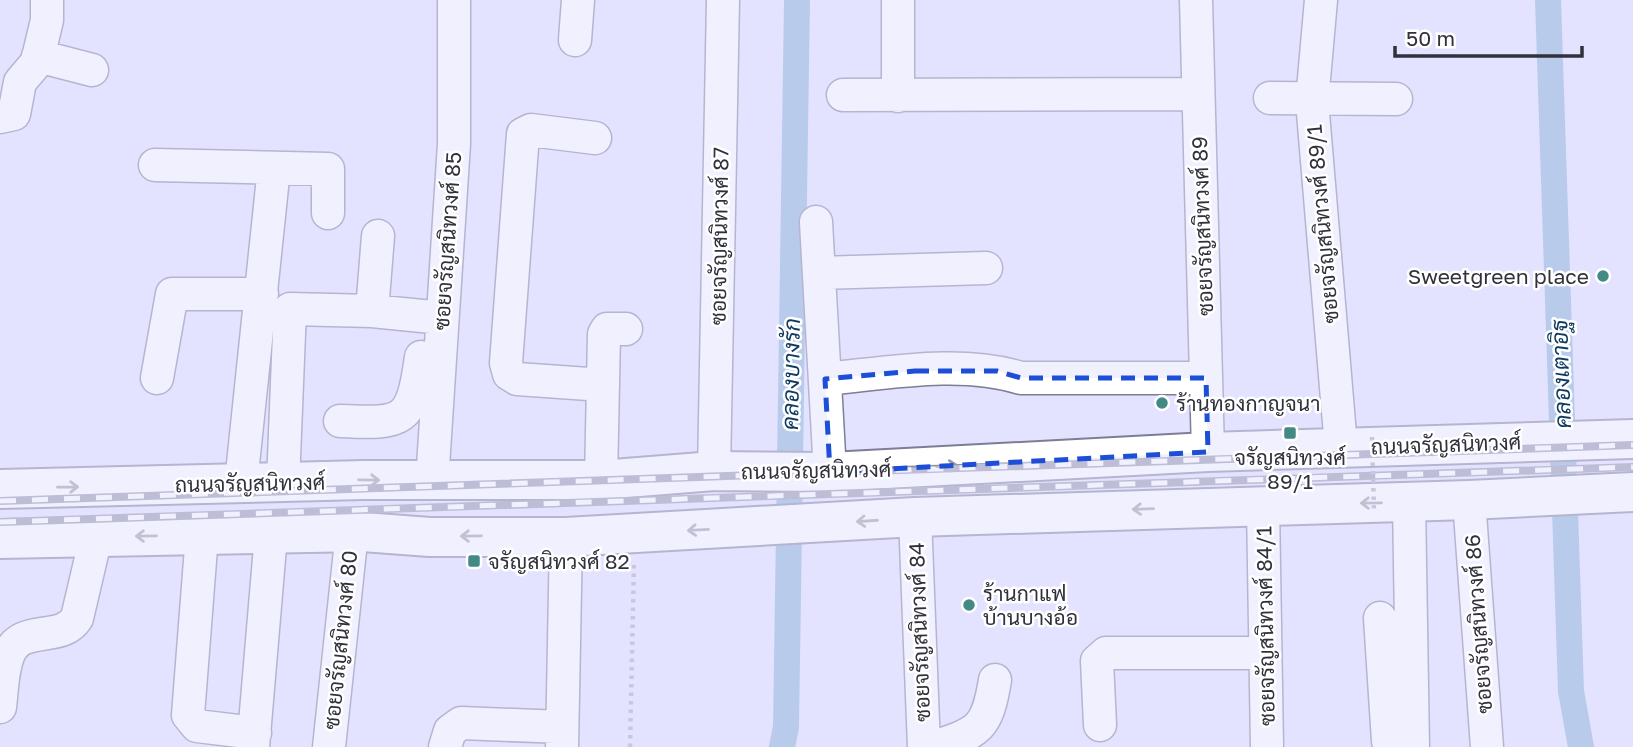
<svg xmlns="http://www.w3.org/2000/svg" width="1633" height="747" font-family="'Golos Text',Sarabun,sans-serif">
  <style>
    .lines { fill: none; stroke-linecap: round; stroke-linejoin: round }
    .canal { stroke: #86add2; stroke-width: 26 }
    .minor-casing { stroke: #7d7d96; stroke-width: 35 }
    .major-casing { stroke: #7d7d96; stroke-width: 42 }
    .path { stroke: #a4a4ba; stroke-width: 4.5; stroke-dasharray: 3.5 5; stroke-linecap: butt }
    .minor { stroke: #fff; stroke-width: 32 }
    .major { stroke: #fff; stroke-width: 38 }
    .rail-casing { stroke: #8f8fa4; stroke-width: 8 }
    .rail { stroke: #fff; stroke-width: 5; stroke-dasharray: 16; stroke-linecap: butt }
    .path-bridge { stroke: #a4a4ba; stroke-width: 4.5; stroke-dasharray: 3.5 5; stroke-linecap: butt }
    .oneway { stroke: #98989e }
    .marked { fill: none; stroke: #1d4ed8; stroke-width: 5; stroke-dasharray: 14 9; stroke-linejoin: round }
    .poi-dot { fill: #438a86; stroke: #fff; stroke-width: 2.5 }
    .labels { text-anchor: middle; dominant-baseline: central; stroke-width: 5; stroke-linejoin: round; paint-order: stroke }
    .street-label { font-size: 21px; fill: #31313c; stroke: #fff }
    .poi-label { font-size: 21px; fill: #31313c; stroke: #fff; text-anchor: start }
    .water-label { font-size: 23px; font-style: italic; fill: #0d3a5e; stroke: #fff }
  </style>
  <rect width="100%" height="100%" fill="#e3e3ff"/>
  <g class="lines">
    <path class="canal" d="M1548,0L1571,691L1581,747
      M782,747L786,727L797,0"/>
    <defs>
      <path id="minor" d="M1196,0L1208,452
        M1321,0L1312,101L1341,447
        M575,40L578,0
        M38,56L92,70
        M843,95L1198,94
        M898,96V0
        M1270,98L1396,99
        M0,117L14,114L20,82L37,62L47,20V0
        M595,138L531,130L523,134L506,363L509,374L517,379L603,385
        M155,165L328,169V213
        M816,222L830,472
        M819,273L986,268
        M372,311L378,236
        M157,378L172,294H262
        M825,379C888,373 961,359 1021,378H1206
        M340,421C404,424 412,423 421,357
        M714,471L723,0
        M601,480L604,334L607,329H626
        M283,482L290,309L372,311L442,318
        M432,482L454,144V0
        M241,483L274,168
        M1469,500L1487,747
        M1409,502L1413,747
        M1263,505L1267,747
        M915,517L924,747
        M202,535L188,715L197,726L255,733
        M1380,618L1388,741
        M0,707C2,691 2,672 8,656C20,622 61,644 77,618L96,537
        M1100,725L1097,661L1106,653H1265
        M253,747L271,535
        M329,747L352,532
        M445,747L450,731L461,723L562,727
        M562,747L566,537
        M934,747C979,732 987,729 995,680"/>
      <path id="major" d="M0,489L364,480H601L714,471L830,472L1208,452L1633,439
        M0,539L363,532L430,537H566L915,517L1469,500L1633,492"/>
    </defs>
    <use href="#minor" class="minor-casing"/>
    <use href="#major" class="major-casing"/>
    <path class="path" d="M630,747L634,562"/>
    <use href="#minor" class="minor"/>
    <use href="#major" class="major"/>
    <defs>
      <path id="rail" d="M0,501L1633,445
        M0,522L1633,467"/>
    </defs>
    <use href="#rail" class="rail-casing"/>
    <use href="#rail" class="rail"/>
    <path class="path-bridge" d="M1372,437L1374,512"/>
  </g>
  <defs><path id="oneway-shaft" d="M-6 0H5M1.5-3L5.5 0L1.5 3" fill="none" stroke-width="1.6" stroke-linecap="round" stroke-linejoin="round" transform="scale(1.75)"/></defs>
  <g class="oneway">
    <use href="#oneway-shaft" transform="translate(947 466) rotate(-3)"/>
    <use href="#oneway-shaft" transform="translate(369 480) rotate(1)"/>
    <use href="#oneway-shaft" transform="translate(68 487) rotate(-1)"/>
    <use href="#oneway-shaft" transform="translate(1371 503) rotate(179)"/>
    <use href="#oneway-shaft" transform="translate(1143 509) rotate(178)"/>
    <use href="#oneway-shaft" transform="translate(867 521) rotate(176)"/>
    <use href="#oneway-shaft" transform="translate(698 530) rotate(177)"/>
    <use href="#oneway-shaft" transform="translate(146 536) rotate(179)"/>
    <use href="#oneway-shaft" transform="translate(471 536) rotate(179)"/>
  </g>
  <path d="M0 0H1633V747H0ZM915,371H997L1021,378H1206L1208,452L830,472L825,379Z" fill="#e3e3ff" fill-opacity=".55" fill-rule="evenodd"/>
  <path class="marked" d="M915,371H997L1021,378H1206L1208,452L830,472L825,379Z"/>
  <g class="poi-dot">
    <circle cx="1603" cy="276" r="7"/>
    <circle cx="1162" cy="403" r="7"/>
    <rect x="1283" y="426" width="14" height="14" rx="3.5"/>
    <rect x="467" y="554" width="14" height="14" rx="3.5"/>
    <circle cx="969" cy="605" r="7"/>
  </g>
  <g class="labels">
    <g class="street-label">
      <text transform="translate(1322 224) rotate(-95)">ซอยจรัญสนิทวงศ์ 89/1</text>
      <text transform="translate(1202 226) rotate(-92)">ซอยจรัญสนิทวงศ์ 89</text>
      <text transform="translate(719 236) rotate(-89)">ซอยจรัญสนิทวงศ์ 87</text>
      <text transform="translate(447 241) rotate(-86)">ซอยจรัญสนิทวงศ์ 85</text>
      <text transform="translate(1446 444) rotate(-2)">ถนนจรัญสนิทวงศ์</text>
      <text transform="translate(816 470) rotate(-1)">ถนนจรัญสนิทวงศ์</text>
      <text transform="translate(250 483) rotate(-1)">ถนนจรัญสนิทวงศ์</text>
      <text transform="translate(1478 624) rotate(-94)">ซอยจรัญสนิทวงศ์ 86</text>
      <text transform="translate(1265 626) rotate(-91)">ซอยจรัญสนิทวงศ์ 84/1</text>
      <text transform="translate(919 632) rotate(-92)">ซอยจรัญสนิทวงศ์ 84</text>
      <text transform="translate(340 640) rotate(-84)">ซอยจรัญสนิทวงศ์ 80</text>
    </g>
    <g class="poi-label">
      <text x="1589" y="276" text-anchor="end">Sweetgreen place</text>
      <text x="1176" y="403">ร้านทองกาญจนา</text>
      <text x="1290" y="457" text-anchor="middle">จรัญสนิทวงศ์<tspan x="1290" dy="24">89/1</tspan></text>
      <text x="488" y="561">จรัญสนิทวงศ์ 82</text>
      <text x="983" y="593">ร้านกาแฟ<tspan x="983" dy="24">บ้านบางอ้อ</tspan></text>
    </g>
    <g class="water-label">
      <text transform="translate(790 374) rotate(-89)">คลองบางรัก</text>
      <text transform="translate(1560 374) rotate(-92)">คลองเตาอิฐ</text>
    </g>
  </g>
  <path d="M1395 46v10h187v-10" fill="none" stroke="#31313c" stroke-width="3.5"/>
  <text x="1406" y="46" font-size="21" fill="#31313c" stroke="#ffffff" stroke-width="5" paint-order="stroke">50 m</text>
</svg>
